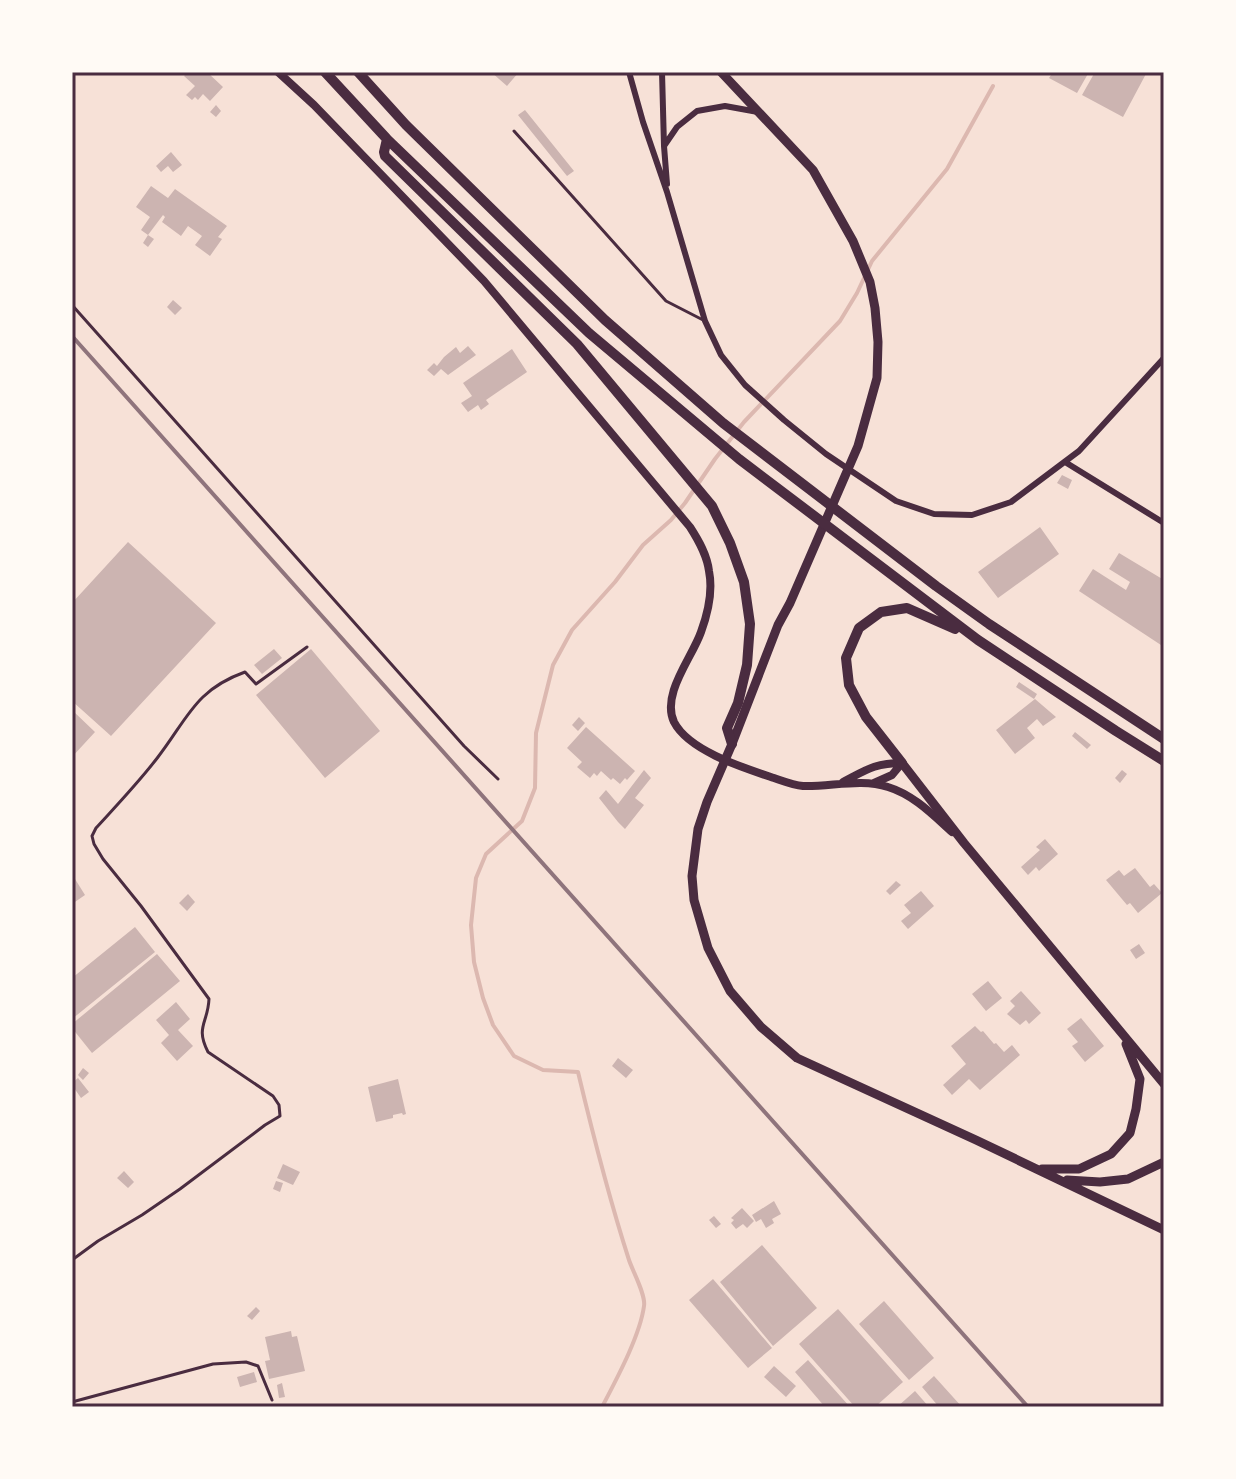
<svg xmlns="http://www.w3.org/2000/svg" width="1236" height="1479" font-family="'Public Sans',sans-serif">
  <style>
    .lines { fill: none; stroke-linecap: round; stroke-linejoin: round }
    .stream { stroke: #dcb8b0; stroke-width: 4 }
    .building { fill: #ccb4b1 }
    .path { stroke: #4a2c40; stroke-width: 3 }
    .service { stroke: #4a2c40; stroke-width: 3 }
    .minor { stroke: #4a2c40; stroke-width: 6 }
    .tertiary { stroke: #4a2c40; stroke-width: 8 }
    .secondary { stroke: #4a2c40; stroke-width: 9 }
    .trunk { stroke: #4a2c40; stroke-width: 10 }
    .rail { stroke: #8f747c; stroke-width: 4 }
    .neatline { fill: none; stroke: #4a2c40; stroke-width: 3 }
  </style>
  <rect width="100%" height="100%" fill="#f7e1d7"/>
  <g class="lines">
    <path class="stream" d="M602,1407C616,1380 640,1336 644,1306C646,1295 633,1272 629,1260C609,1198 593,1135 578,1072L543,1070L514,1056L493,1025L483,998L474,962L471,925L476,878L486,854L522,821L535,788L536,733L553,665L572,630L615,582L643,545L671,520L685,503L715,459L744,422L840,321L857,293L872,261L947,169L993,86"/>
  </g>
  <path class="building" d="M188,72H207L223,87L210,101L203,94L198,100L195,97L192,100L186,95L195,86L184,76Z
    M491,72H519L507,86Z
    M1053,72H1089L1077,93L1049,78Z
    M1095,72H1147L1123,117L1082,95Z
    M216,105L221,111L216,117L210,112Z
    M525,110L574,171L567,176L518,115Z
    M171,152L182,165L173,172L168,166L161,172L156,166Z
    M151,186L168,198L175,189L227,226L218,237L222,239L210,256L195,245L202,236L188,226L181,236L162,222L165,217L163,215L148,235L141,230L150,217L136,207Z
    M148,235L154,239L148,247L143,243Z
    M173,300L182,308L175,315L167,307Z
    M468,346L476,355L448,375L441,369L434,376L427,370L434,363L437,366L444,357L456,347L460,353Z
    M512,349L527,372L486,400L489,404L481,410L478,405L468,412L461,403L472,396L463,383Z
    M1062,475L1072,480L1068,489L1057,483Z
    M1040,527L1059,554L998,598L978,572Z
    M128,542L216,623L111,736L72,701V603Z
    M1119,553L1164,580V647L1079,591L1093,569L1126,590L1130,582L1109,569Z
    M274,649L282,658L262,674L254,665Z
    M311,649L380,731L325,778L256,695Z
    M1019,682L1037,694L1034,699L1016,687Z
    M1035,699L1056,717L1043,726L1037,719L1027,728L1035,738L1015,754L996,730Z
    M72,710L95,732L72,757Z
    M579,717L585,723L578,731L572,725Z
    M586,727L635,771L627,780L625,778L620,784L613,778L611,780L601,771L597,776L594,773L590,778L577,767L582,762L567,748Z
    M1075,732L1091,745L1087,749L1072,736Z
    M644,770L651,778L635,798L644,805L625,829L618,822L599,798L606,790L618,804Z
    M1122,770L1127,774L1120,783L1115,778Z
    M1045,839L1058,854L1039,871L1036,867L1028,875L1021,867L1040,850L1036,847Z
    M1135,868L1150,887L1154,884L1162,893L1138,913L1130,903L1127,905L1106,880L1119,870L1124,876Z
    M75,879L85,895L72,904V881Z
    M896,881L901,885L890,895L886,891Z
    M921,891L934,906L908,929L901,921L911,913L904,905Z
    M188,894L195,902L187,911L179,903Z
    M135,927L155,952L72,1019V978Z
    M1139,944L1145,953L1136,959L1130,950Z
    M157,954L180,981L92,1053L72,1028V1024Z
    M988,981L1002,998L986,1011L972,994Z
    M1021,991L1041,1013L1029,1024L1026,1020L1020,1025L1007,1014L1015,1006L1010,1001Z
    M176,1002L190,1019L178,1030L193,1046L177,1061L161,1043L169,1035L156,1020Z
    M1081,1018L1104,1046L1085,1062L1072,1046L1078,1042L1067,1029Z
    M975,1026L981,1032L983,1031L994,1044L996,1043L1004,1052L1012,1045L1020,1055L980,1090L969,1079L952,1095L943,1085L966,1064L951,1046Z
    M618,1058L633,1070L626,1078L612,1066Z
    M83,1068L89,1073L83,1080L78,1075Z
    M78,1078L89,1092L81,1098L72,1085V1083Z
    M398,1079L406,1114L403,1115L402,1113L393,1115V1118L376,1122L368,1087Z
    M283,1164L300,1172L293,1185L277,1178Z
    M124,1171L134,1182L128,1188L117,1178Z
    M276,1181L283,1183L280,1192L273,1189Z
    M774,1201L781,1214L772,1219L774,1223L766,1228L761,1219L756,1222L752,1215Z
    M742,1208L754,1221L747,1228L743,1224L736,1229L731,1223L734,1220L731,1218Z
    M714,1216L721,1224L716,1228L709,1220Z
    M762,1245L817,1308L773,1346L720,1282Z
    M713,1279L772,1348L748,1368L689,1300Z
    M884,1301L934,1358L909,1380L859,1324Z
    M256,1307L260,1311L252,1320L247,1316Z
    M838,1309L903,1382L875,1407H855L799,1344Z
    M291,1331L292,1337L297,1336L305,1371L269,1379L265,1361L270,1360L265,1337Z
    M808,1360L850,1407H825L795,1372Z
    M774,1366L796,1386L786,1397L764,1377Z
    M254,1372L257,1382L240,1387L237,1377Z
    M934,1376L962,1407H939L922,1387Z
    M282,1383L285,1397L279,1398L277,1385Z
    M915,1391L929,1407H897Z"/>
  <g class="lines">
    <path class="path" d="M72,305L464,746L498,779
      M72,1260L98,1241L142,1215L180,1189L265,1125L280,1116L279,1105L273,1096L208,1052C195,1027 208,1023 209,999L141,906L103,859L94,844L92,836L96,828C117,805 139,782 158,757C188,718 195,690 245,672L256,684L307,647
      M72,1402L213,1364L246,1362L258,1366L272,1400"/>
    <path class="service" d="M514,131L666,301L705,321"/>
    <path class="minor" d="M629,72L643,122L667,192L705,321L721,355L745,385L784,420L826,454L896,501L934,514L972,515L1011,502L1079,451L1164,358
      M662,72L664,146
      M667,184L664,146L677,127L697,111L725,106L758,112
      M1065,462L1164,523"/>
    <path class="tertiary" d="M278,72L314,105L484,281L690,527C699,541 707,555 709,571C713,591 708,613 701,632C692,658 661,694 674,722C689,751 744,768 774,778C783,781 793,785 803,786C831,787 861,778 888,787C914,795 933,815 952,832
      M843,782C866,770 875,763 902,763
      M874,783L892,775L902,763"/>
    <path class="secondary" d="M721,72L813,170L853,241L870,282L875,308L878,342L877,378L858,446L790,603L778,625L732,744L707,802L698,829L692,876L694,900L708,948L730,991L761,1027L797,1058L976,1140L1164,1230
      M902,763L964,843L1164,1084
      M1042,1169H1079L1111,1154L1130,1133L1136,1109L1140,1079L1126,1044
      M1067,1180L1100,1182L1128,1179L1164,1162"/>
    <path class="trunk" d="M325,72L387,139L589,333L739,459L978,640L1116,731L1164,761
      M358,72L406,125L605,320L723,423L936,586L989,624L1164,739
      M387,139L384,152L385,156L577,344L712,506L730,543L744,582L750,624L747,665L738,703L727,728L732,744
      M902,763L866,717L849,685L846,658L859,628L881,612L907,608L955,629"/>
    <path class="rail" d="M72,336L1028,1407"/>
  </g>
  <rect width="1236" height="1479" fill="none" stroke="#fffaf5" stroke-width="148"/>
  <rect x="74" y="74" width="1088" height="1331" class="neatline"/>
</svg>
